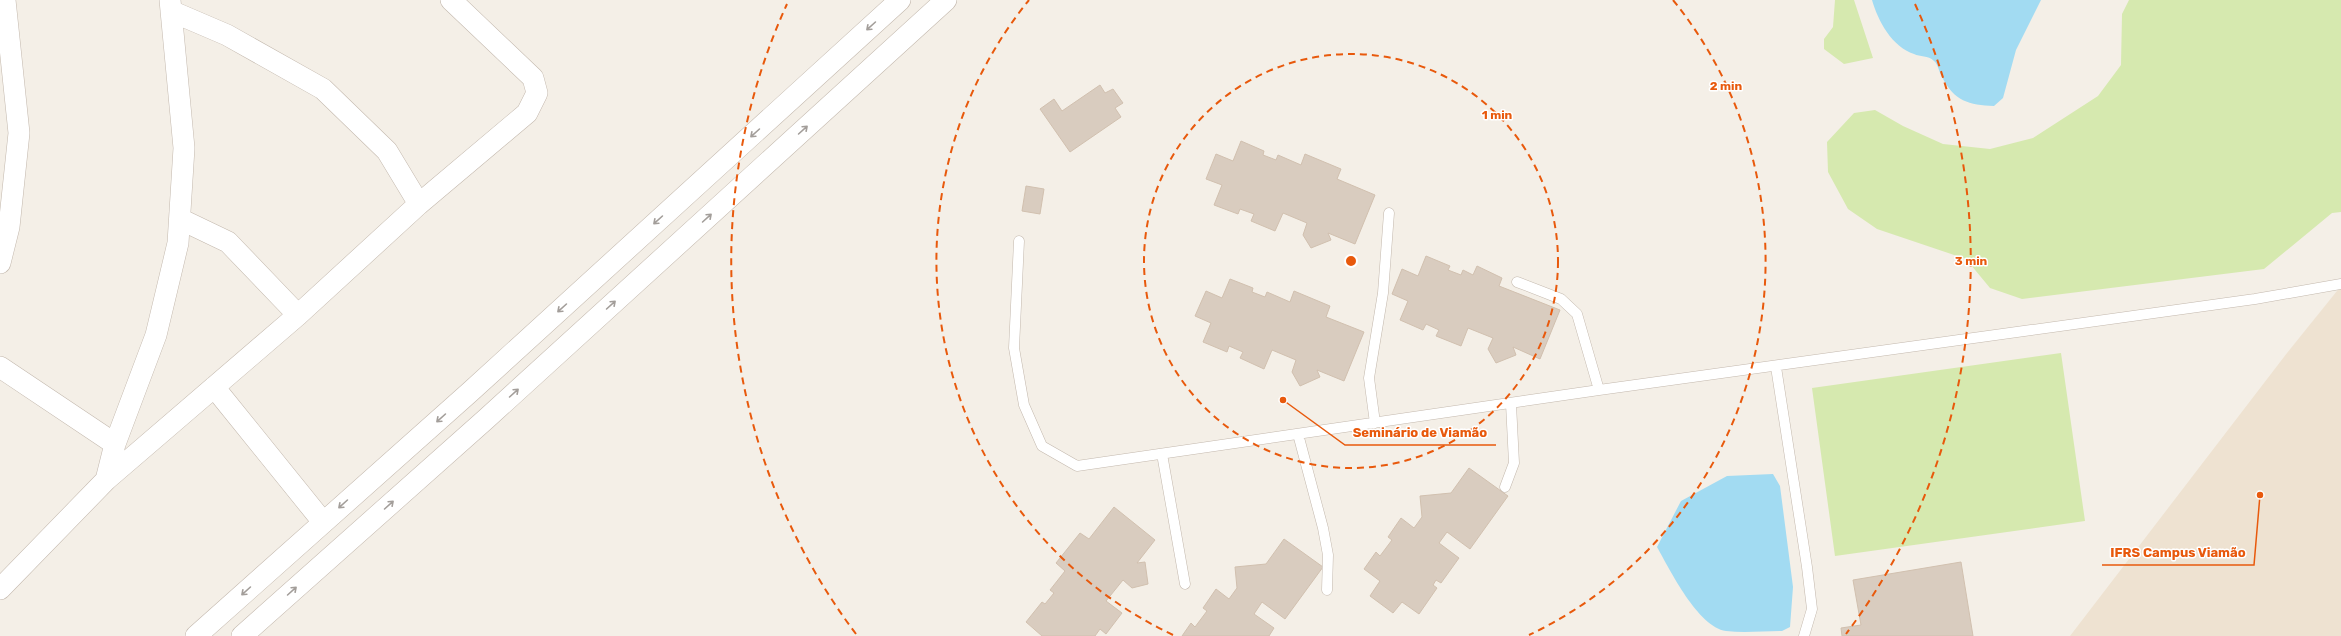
<svg xmlns="http://www.w3.org/2000/svg" width="2341" height="636" font-family="Rubik,sans-serif">
  <style>
    .education { fill: #eee2d1 }
    .green { fill: #d6e9af }
    .water { fill: #a2dbf2 }
    .building { fill: #d9ccbf; stroke: #d1c0af }
    .lines { fill: none; stroke-linecap: round; stroke-linejoin: round }
    .service-casing { stroke: #c3b8ad; stroke-width: 11 }
    .minor-casing { stroke: #c3b8ad; stroke-width: 22 }
    .service { stroke: #fff; stroke-width: 10 }
    .minor { stroke: #fff; stroke-width: 21 }
    .oneway { stroke: #a39e9a }
    .ring { fill: none; stroke: #e8590c; stroke-width: 2; stroke-dasharray: 7 5 }
    .centre { fill: #e8590c; stroke: #fff; stroke-width: 2 }
    .ring-label { font-size: 12px; text-anchor: middle; font-weight: bold; fill: #e8590c; stroke: #fff; stroke-width: 3; stroke-linejoin: round; paint-order: stroke }
    .leader { fill: none; stroke: #e8590c; stroke-width: 1.5 }
    .callout-dot { fill: #e8590c; stroke: #fff; stroke-width: 1.5 }
    .callout-label { font-size: 13px; text-anchor: middle; font-weight: bold; fill: #e8590c; stroke: #fff; stroke-width: 3; stroke-linejoin: round; paint-order: stroke }
  </style>
  <rect width="100%" height="100%" fill="#f4efe7"/>
  <path class="education" d="M2341,286V636H2070L2287,353Z"/>
  <path class="green" d="M1835,0H1854L1873,58L1844,64L1824,49V39L1833,27Z
    M2129,0H2341V212L2332,213L2264,269L2022,299L1990,288L1966,259L1877,229L1848,209L1828,172L1827,142L1854,113L1875,110L1903,126L1943,144L1990,149L2033,138L2098,96L2121,65L2122,14Z
    M2061,353L2085,521L1835,556L1812,388Z"/>
  <path class="water" d="M1872,0H2041L2016,50L2003,98L1994,106C1969,105 1954,101 1942,77C1939,72 1938,64 1934,61C1928,55 1920,57 1914,54C1892,47 1878,21 1872,0Z
    M1773,474L1780,486L1788,548L1793,587L1790,627L1782,631C1764,631 1744,633 1726,631C1698,627 1670,570 1657,547L1681,501L1727,476Z"/>
  <path class="building" d="M1100,85L1105,93L1113,89L1123,103L1115,108L1121,117L1070,152L1040,109L1054,99L1062,111Z
    M1241,141L1264,151L1263,155L1276,160L1278,155L1301,165L1305,154L1341,169L1337,179L1375,195L1355,244L1328,233L1331,240L1311,248L1303,235L1307,223L1283,213L1275,231L1251,221L1254,214L1240,209L1238,214L1214,205L1222,185L1206,179L1216,154L1233,161Z
    M1026,186L1044,189L1040,214L1022,211Z
    M1426,256L1450,266L1448,270L1461,275L1463,270L1473,275L1477,266L1502,278L1499,286L1560,310L1540,359L1513,347L1516,355L1496,363L1488,349L1493,338L1468,328L1461,346L1436,336L1439,330L1426,324L1423,330L1400,320L1408,301L1392,294L1402,269L1418,276Z
    M1230,279L1253,288L1252,292L1265,297L1267,292L1290,302L1294,291L1330,306L1326,317L1364,332L1344,381L1317,370L1320,377L1300,386L1292,372L1296,360L1272,350L1264,369L1240,358L1243,352L1229,346L1227,352L1203,342L1211,323L1195,316L1206,291L1222,298Z
    M1469,468L1508,496L1470,549L1447,532L1439,543L1459,558L1441,583L1436,580L1433,585L1437,588L1419,614L1402,602L1393,613L1370,596L1380,581L1364,569L1376,552L1380,556L1392,540L1388,537L1401,518L1414,528L1422,517L1420,496L1451,493Z
    M1114,507L1155,540L1137,563L1145,562L1148,584L1132,588L1123,580L1106,601L1122,613L1106,634L1100,629L1095,636H1042L1026,622L1042,602L1045,604L1054,593L1050,590L1065,571L1056,563L1080,533L1089,539Z
    M1284,539L1323,567L1285,619L1262,602L1254,614L1274,628L1269,636H1182L1191,623L1195,627L1207,611L1203,608L1216,589L1229,599L1237,588L1235,567L1266,564Z
    M1961,562L1973,636H1842L1841,628L1861,625L1853,580Z"/>
  <g class="lines">
    <defs>
      <path id="service" d="M1019,241L1014,348L1024,405L1042,446L1077,466L1599,390L2255,299L2341,284
        M1517,282L1561,299L1577,314L1599,390
        M1776,367L1807,567L1812,609L1804,636
        M1375,423L1369,378L1383,293L1389,213
        M1298,434L1323,528L1328,555L1327,590
        M1162,454L1185,584
        M1505,487L1514,463L1511,404"/>
      <path id="minor" d="M171,11L227,35L323,89L387,151L419,204
        M180,219L228,242L298,315
        M0,263L9,227L19,133L5,0
        M0,367L115,444
        M214,387L323,522
        M106,480L115,444L156,335L178,243L184,148L170,0
        M0,589L106,480L298,315L419,204L527,113L537,93L533,78L451,0
        M196,636L470,392L900,0
        M242,636L486,419L946,0"/>
    </defs>
    <use href="#service" class="service-casing"/>
    <use href="#minor" class="minor-casing"/>
    <use href="#service" class="service"/>
    <use href="#minor" class="minor"/>
  </g>
  <defs><path id="oneway-shaft" d="M-6 0H5M1.5-3L5.5 0L1.5 3" fill="none" stroke-width="1.6" stroke-linecap="round" stroke-linejoin="round"/></defs>
  <g class="oneway">
    <use href="#oneway-shaft" transform="translate(871 26) rotate(138)"/>
    <use href="#oneway-shaft" transform="translate(803 130) rotate(-42)"/>
    <use href="#oneway-shaft" transform="translate(755 133) rotate(138)"/>
    <use href="#oneway-shaft" transform="translate(707 218) rotate(-42)"/>
    <use href="#oneway-shaft" transform="translate(658 220) rotate(138)"/>
    <use href="#oneway-shaft" transform="translate(611 305) rotate(-42)"/>
    <use href="#oneway-shaft" transform="translate(562 308) rotate(138)"/>
    <use href="#oneway-shaft" transform="translate(514 393) rotate(-42)"/>
    <use href="#oneway-shaft" transform="translate(441 418) rotate(138)"/>
    <use href="#oneway-shaft" transform="translate(343 504) rotate(138)"/>
    <use href="#oneway-shaft" transform="translate(389 505) rotate(-42)"/>
    <use href="#oneway-shaft" transform="translate(246 591) rotate(138)"/>
    <use href="#oneway-shaft" transform="translate(292 591) rotate(-42)"/>
  </g>
  <g class="ring">
    <circle cx="1351" cy="261" r="207"/>
    <path d="M1173 635A414 414 0 0 1 1029 0M1673 0A414 414 0 0 1 1529 635"/>
    <path d="M856 634A620 620 0 0 1 787 4M1915 4A620 620 0 0 1 1846 634"/>
  </g>
  <circle cx="1351" cy="261" r="6" class="centre"/>
  <g class="ring-label">
    <text x="1726" y="90">2 min</text>
    <text x="1497" y="119">1 min</text>
    <text x="1971" y="265">3 min</text>
  </g>
  <path class="leader" d="M1283 400L1345 445H1496M2260 495L2254 565H2102"/>
  <g class="callout-dot">
    <circle cx="1283" cy="400" r="4"/>
    <circle cx="2260" cy="495" r="4"/>
  </g>
  <g class="callout-label">
    <text x="1420" y="437">Seminário de Viamão</text>
    <text x="2178" y="557">IFRS Campus Viamão</text>
  </g>
</svg>
